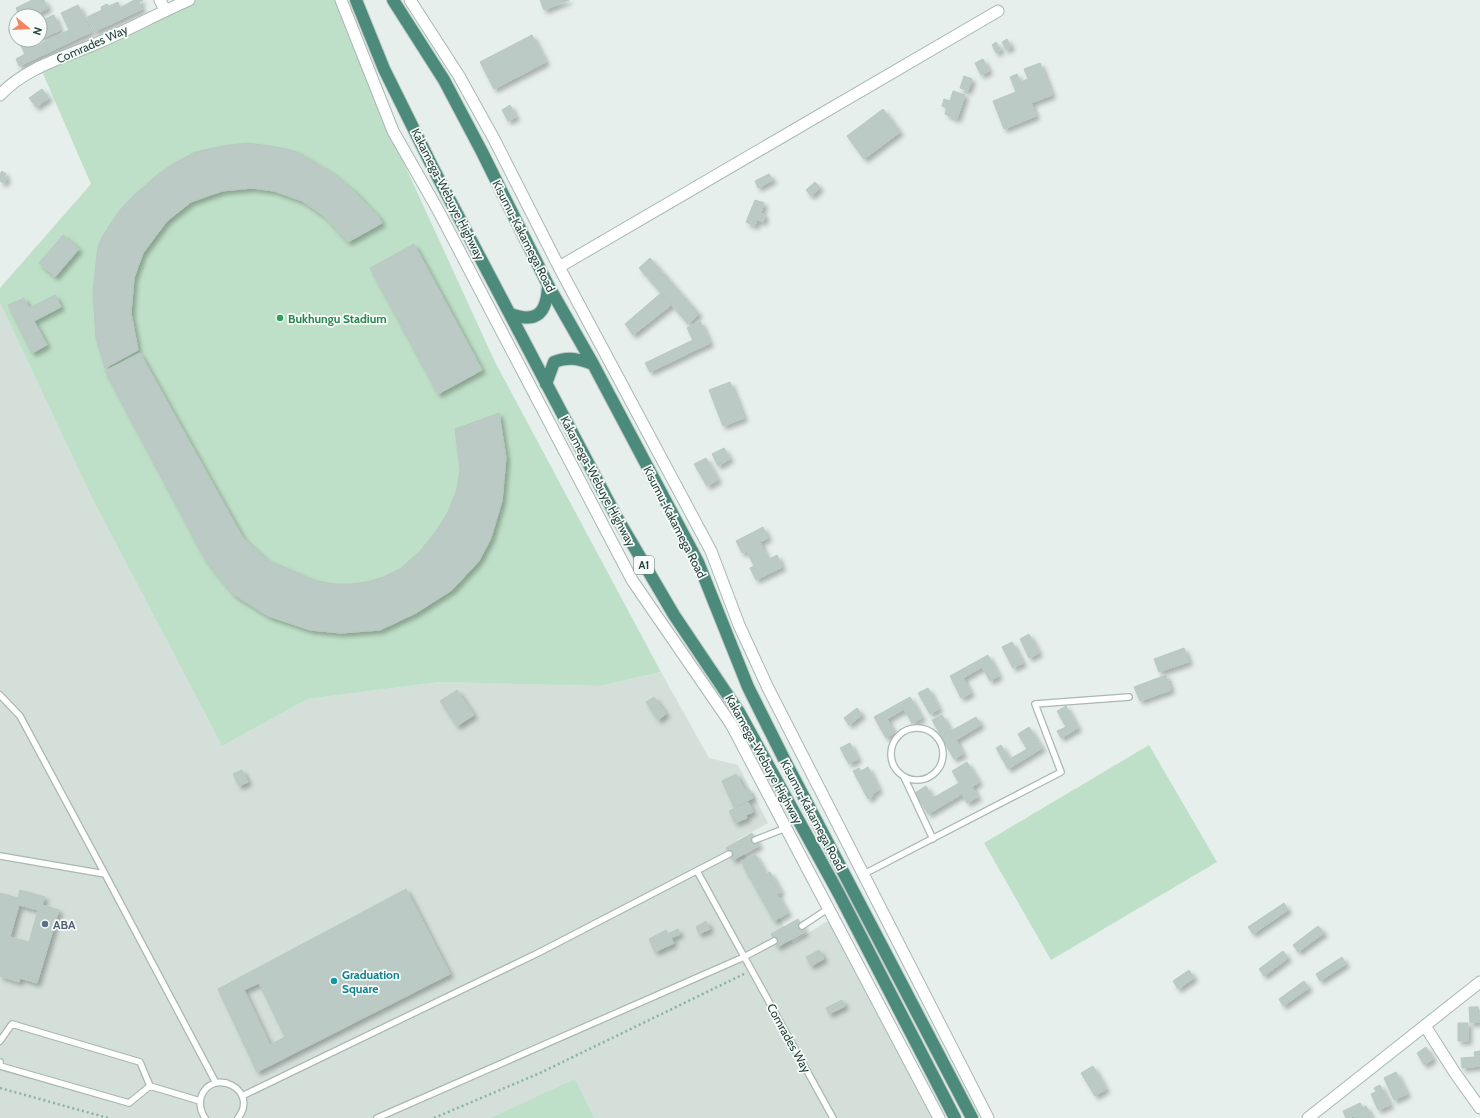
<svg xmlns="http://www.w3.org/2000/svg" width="1480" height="1118" font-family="Cabin,sans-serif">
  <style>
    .built { fill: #d4dfda }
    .green { fill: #bfe0c8 }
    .building { fill: #bbcac4; stroke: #b8c9c2; fill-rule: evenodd; filter: url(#shadow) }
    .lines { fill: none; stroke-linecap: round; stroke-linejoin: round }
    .service-casing { stroke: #a8b8b2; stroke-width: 8 }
    .minor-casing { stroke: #a8b8b2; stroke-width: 13 }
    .trunk-casing { stroke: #c2cac8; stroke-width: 14 }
    .path { stroke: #86b3a5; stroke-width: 2.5; stroke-dasharray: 2 3; stroke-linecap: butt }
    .service { stroke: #fff; stroke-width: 5.5 }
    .minor { stroke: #fff; stroke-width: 11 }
    .trunk { stroke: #4c8a7c; stroke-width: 12 }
    .leisure-dot { fill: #2e9e5b; stroke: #f7fbf9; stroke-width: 1.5 }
    .service-dot { fill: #5c6f8a; stroke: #f7fbf9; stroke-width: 1.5 }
    .culture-dot { fill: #0f9aa8; stroke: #f7fbf9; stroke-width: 1.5 }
    .labels { text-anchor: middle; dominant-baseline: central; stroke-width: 3.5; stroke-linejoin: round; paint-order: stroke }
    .shield { fill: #f7fbf9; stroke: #637a73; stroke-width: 1 }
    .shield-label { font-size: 11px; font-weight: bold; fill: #24423a }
    .street-label { font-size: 12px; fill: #24423a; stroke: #f7fbf9 }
    .leisure-label { font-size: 12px; font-weight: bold; fill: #27864d; stroke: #f7fbf9; text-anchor: start }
    .service-label { font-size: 12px; font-weight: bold; fill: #4e5e75; stroke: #f7fbf9; text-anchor: start }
    .culture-label { font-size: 12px; font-weight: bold; fill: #0d838f; stroke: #f7fbf9; text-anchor: start }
  </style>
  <defs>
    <filter id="shadow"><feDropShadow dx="3.5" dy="3.5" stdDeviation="2" flood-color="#0004"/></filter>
  </defs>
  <rect width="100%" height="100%" fill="#e6efeb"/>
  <path class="built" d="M0,303L92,498L222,746L308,699L440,682L600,686L661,672L709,758L738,765L768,823L737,840L793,943L832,918L938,1118H0Z"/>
  <path class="green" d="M192,0H336L390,133L495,362L661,672L600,686L440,682L308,699L222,746L92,498L0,303V288L91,184L41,69Z
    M1149,745L1217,862L1051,960L984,843Z
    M575,1079L594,1118H491Z"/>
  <path class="building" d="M32,0H44L48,8L33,16H19L16,8Z
    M134,0H143L139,2L142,9L94,32L87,17L102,10L101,7L107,4L109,6L118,2L120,8Z
    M540,0H569L544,10Z
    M78,5L91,32L74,40L61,13Z
    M54,15L60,30L40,39V21Z
    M69,30L74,40L49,52L44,42Z
    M532,35L546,62L494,89L480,62Z
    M1007,39L1011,47L1006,50L1002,42Z
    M32,41L35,47L44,42L49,52L19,66L16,59L25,54L21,46Z
    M996,42L1001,50L996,53L992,45Z
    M983,59L989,71L981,75L975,63Z
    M1040,63L1052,95L1031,103L1036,116L1004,129L993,101L1016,92L1010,77L1017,74L1020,82L1028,79L1024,69Z
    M964,76L972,79L968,91L960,88Z
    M42,89L49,98L36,107L29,98Z
    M953,91L965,95L957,119L945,114L947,108L942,106L944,99L950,101Z
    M510,105L516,117L508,121L502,110Z
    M883,109L900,132L864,159L847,136Z
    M247,143L270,146L287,149L299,153L332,173L355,192L378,216L382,223L348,242L324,216L302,201L274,191L252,188L222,191L191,202L167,221L143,253L134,278L131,313L138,350L105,368L96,338L93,293L96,263L98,247L102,237L119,211L133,196L158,174L176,162L195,152L222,146Z
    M2,171L6,174L4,176L7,178L4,183L0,181V174Z
    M769,174L773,180L758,188L755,181Z
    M815,182L820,188L811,196L806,190Z
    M755,200L764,203L761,213L765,215L763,222L757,220L755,226L746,222Z
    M63,235L79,249L55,277L39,263Z
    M414,244L482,370L438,394L370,268Z
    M650,258L699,314L688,324L639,268Z
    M661,293L671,305L633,335L625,324Z
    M55,295L61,307L34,321L47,345L32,353L8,305L24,298L29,308Z
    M700,321L710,343L650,372L645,363L693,340L687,328Z
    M140,353L243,538L267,560L317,581L335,584H350L367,582L383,577L400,569L421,550L437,530L448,512L457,489L460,470L455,429L499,413L506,458L502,501L491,538L479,561L452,590L416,613L380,630L341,633L310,630L268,616L233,594L205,559L105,371Z
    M730,382L744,418L723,426L709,390Z
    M724,448L730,459L718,466L712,454Z
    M706,458L718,480L707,486L694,464Z
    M763,527L768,538L760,542L768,560L777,555L782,567L756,580L750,568L754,566L747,551L742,553L736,541Z
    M1029,634L1039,653L1029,658L1020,639Z
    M1012,642L1023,663L1013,668L1002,647Z
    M1184,648L1189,662L1159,672L1154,659Z
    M988,655L999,676L990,681L982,667L963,678L971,693L961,698L950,676Z
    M1166,675L1171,690L1140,701L1134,687Z
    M928,688L939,709L930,714L918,693Z
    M457,690L474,715L457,726L440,701Z
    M654,697L666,714L658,720L646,702Z
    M910,697L922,718L912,723L904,709L887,719L894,733L886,738L874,717Z
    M1066,706L1078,728L1061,738L1057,731L1066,727L1057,711Z
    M857,708L862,715L849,725L844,718Z
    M942,715L951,731L976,717L981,725L956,740L963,754L954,759L932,720Z
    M1029,727L1042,748L1008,769L996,748L1001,745L1010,759L1027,749L1018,734Z
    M850,743L858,759L849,764L840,748Z
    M967,762L979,782L972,787L978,797L967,803L962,794L928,814L915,793L926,786L933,798L959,783L952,771Z
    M868,767L879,790L872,794L873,796L868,799L853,771L859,768L861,771Z
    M242,770L248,782L239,786L233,774Z
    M736,774L745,791L749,789L753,798L734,807L722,781Z
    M748,802L753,812L746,815L747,818L735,823L729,811Z
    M752,833L759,846L733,860L726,848Z
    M755,854L766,874L770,872L781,892L777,894L788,913L774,921L741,862Z
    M406,889L450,974L257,1072L218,989Z
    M20,890L45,897L42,905L59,910L37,983L20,978L19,982L0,976V893L18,898ZM19,905L38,910L29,942L10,937Z
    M1284,903L1288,910L1253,934L1248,927Z
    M798,919L805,932L777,947L771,934Z
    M706,921L710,929L699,934L696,927Z
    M1318,926L1324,933L1298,952L1293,945Z
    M678,929L680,934L671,938L674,943L655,952L649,939L666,930L668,934Z
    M819,950L824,959L811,966L806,957Z
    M1283,951L1288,958L1264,976L1259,969Z
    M1342,957L1346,964L1320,981L1316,974Z
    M1189,970L1194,978L1178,989L1173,981Z
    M1304,981L1309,988L1283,1006L1279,999Z
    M259,983L285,1037L270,1045L244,990Z
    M842,1000L845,1006L829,1014L826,1008Z
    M1469,1007H1478L1480,1022L1470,1023Z
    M1458,1023H1468V1041H1458Z
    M1426,1047L1433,1059L1424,1065L1417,1053Z
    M1480,1051V1066L1462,1068L1461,1058L1475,1057L1474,1052Z
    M1093,1066L1106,1089L1095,1096L1081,1073Z
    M1396,1072L1407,1094L1394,1100L1384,1078Z
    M1380,1085L1390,1105L1378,1110L1371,1094L1376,1092L1374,1088Z
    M1360,1103L1363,1108L1366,1106L1372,1118H1355L1354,1116L1346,1118L1343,1111Z"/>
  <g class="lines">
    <defs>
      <path id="service" d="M0,695L20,716L105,874
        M891 754a26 26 0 1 1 52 0a26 26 0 1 1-52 0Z
        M904,777L933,839
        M755,840L786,828
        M0,856L105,874L216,1083
        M697,871L833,1118
        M864,874L1061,772L1035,704L1129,697
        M802,926L829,908
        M0,1041L12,1024L140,1062L150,1086
        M0,1062V1066L129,1103L150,1086
        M150,1086L200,1101
        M242,1096L538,953L729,854
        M205,1118C201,1112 199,1105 201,1097C212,1066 260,1090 238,1118
        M377,1118L744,957L774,941"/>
      <path id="minor" d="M160,0L165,10
        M341,0L393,131L438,210L632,580L731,724L939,1118
        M410,0L459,76L494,139L559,267L711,551L739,625L768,688L988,1118
        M0,95C26,67 66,57 100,42C130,29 159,13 189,0
        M559,267L998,11
        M1425,1026L1455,1073L1480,1108
        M1308,1118L1480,982"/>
      <path id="trunk" d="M356,0L384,69L433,168L616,516L674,615L739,712L839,894L955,1118
        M393,0L444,80L482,152L548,285L593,364L698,562L748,687L784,759L972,1118
        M510,314C538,324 547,312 548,285
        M546,384L554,362C568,356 579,359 593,364"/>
    </defs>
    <use href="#service" class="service-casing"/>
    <use href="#minor" class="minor-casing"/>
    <use href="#trunk" class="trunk-casing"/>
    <path class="path" d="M0,1088L108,1118
      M434,1118L540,1073L744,974"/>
    <use href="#service" class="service"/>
    <use href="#minor" class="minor"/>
    <use href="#trunk" class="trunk"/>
  </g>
  <circle class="leisure-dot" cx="280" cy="318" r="4"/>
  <circle class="service-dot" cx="45" cy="924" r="4"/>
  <circle class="culture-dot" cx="334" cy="981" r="4"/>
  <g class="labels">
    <rect class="shield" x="634" y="556" width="20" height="18" rx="3"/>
    <g class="shield-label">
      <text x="644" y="565">A1</text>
    </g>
    <g class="street-label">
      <text transform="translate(92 44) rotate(-24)">Comrades Way</text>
      <text transform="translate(448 194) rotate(63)">Kakamega-Webuye Highway</text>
      <text transform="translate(524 236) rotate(63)">Kisumu-Kakamega Road</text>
      <text transform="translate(598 481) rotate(62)">Kakamega-Webuye Highway</text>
      <text transform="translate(675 522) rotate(63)">Kisumu-Kakamega Road</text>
      <text transform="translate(764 759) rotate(61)">Kakamega-Webuye Highway</text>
      <text transform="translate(813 815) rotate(62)">Kisumu-Kakamega Road</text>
      <text transform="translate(789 1038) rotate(61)">Comrades Way</text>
    </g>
    <g class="leisure-label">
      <text x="288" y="318">Bukhungu Stadium</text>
    </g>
    <g class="service-label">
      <text x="53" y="924">ABA</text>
    </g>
    <g class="culture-label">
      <text x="342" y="974">Graduation<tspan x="342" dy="14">Square</tspan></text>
    </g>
  </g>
  <g transform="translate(28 28) rotate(108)"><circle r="19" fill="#f7fbf9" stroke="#a3b1ad"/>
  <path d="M0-3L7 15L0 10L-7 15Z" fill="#f4845f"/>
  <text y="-6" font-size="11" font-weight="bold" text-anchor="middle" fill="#24423a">N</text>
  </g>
</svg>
